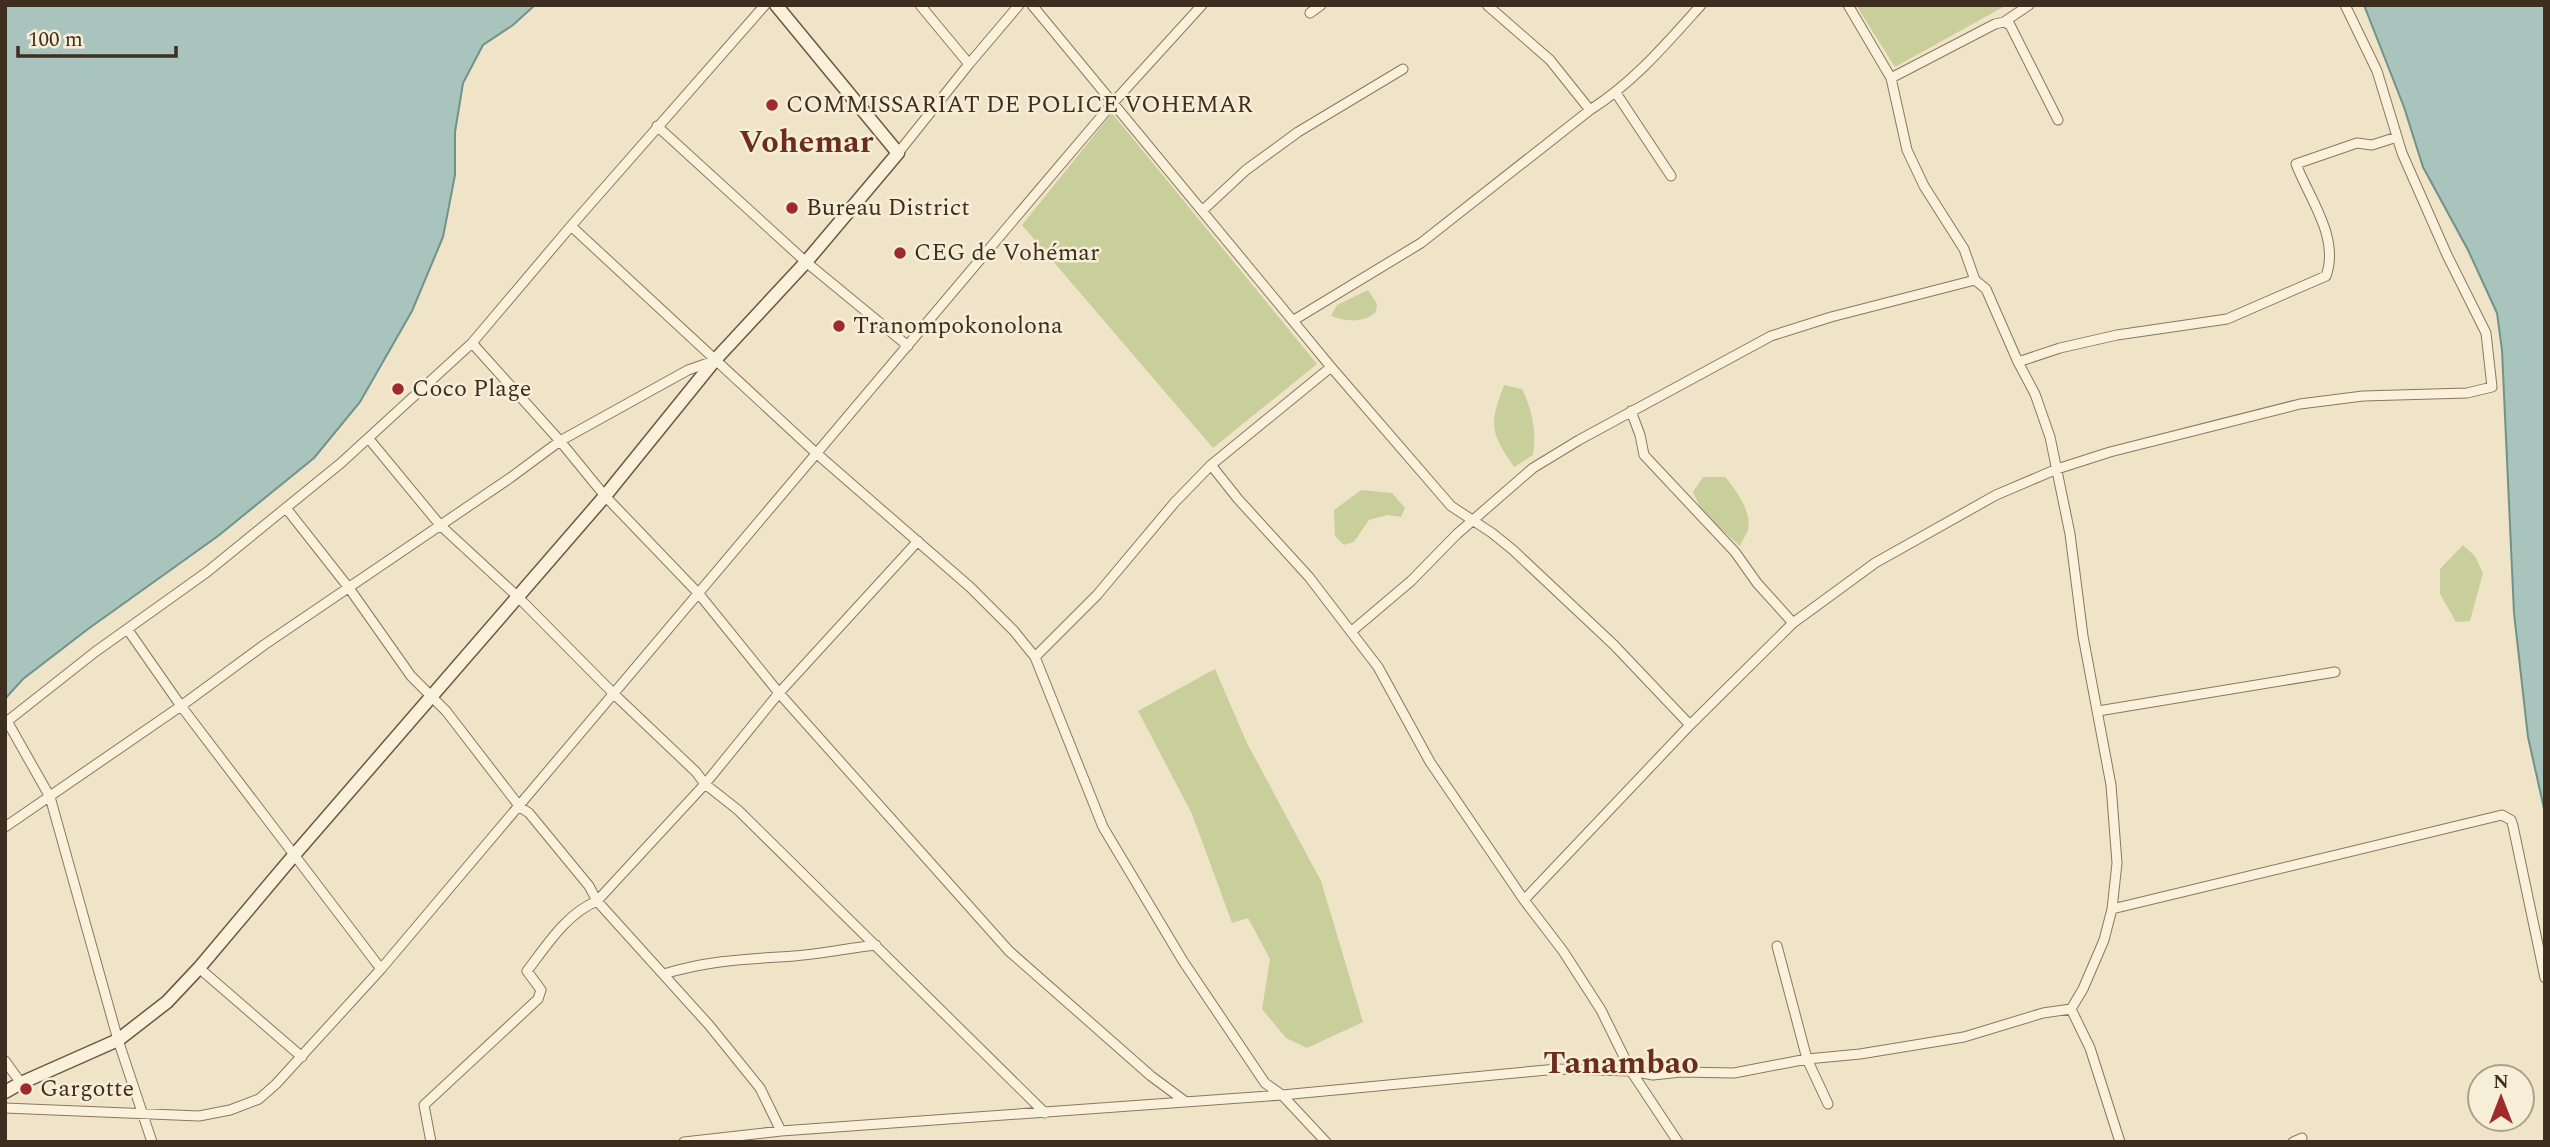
<svg xmlns="http://www.w3.org/2000/svg" width="2550" height="1147" font-family="Spectral,serif">
  <style>
    .green { fill: #c9cf9b }
    .water { fill: #a9c4bc; stroke: #6f938a; stroke-width: 2 }
    .lines { fill: none; stroke-linecap: round; stroke-linejoin: round }
    .street-casing { stroke: #8d765c; stroke-width: 11 }
    .secondary-casing { stroke: #6f573f; stroke-width: 15 }
    .street { stroke: #faf1dc; stroke-width: 9 }
    .secondary { stroke: #faf1dc; stroke-width: 12 }
    .poi-dot { fill: #9e2a2b; stroke: #f7eed8; stroke-width: 2.5 }
    .labels { text-anchor: middle; dominant-baseline: central; stroke-width: 5; stroke-linejoin: round; paint-order: stroke }
    .poi-label { font-size: 24px; fill: #3d2e20; stroke: #f7eed8; text-anchor: start }
    .district-label { font-size: 32px; font-weight: bold; fill: #6b2e1e; stroke: #f7eed8 }
  </style>
  <rect width="100%" height="100%" fill="#f0e4c8"/>
  <path class="green" d="M1856,5H2007L1895,67Z
    M1112,113L1317,364L1213,448L1022,225Z
    M1368,290L1377,304L1376,312C1364,323 1346,322 1331,316L1337,305Z
    M1504,385L1522,389C1532,410 1537,431 1533,455L1514,467C1490,432 1489,425 1504,385Z
    M1703,477H1725C1736,490 1752,511 1748,530C1746,535 1742,541 1740,546L1703,513L1693,492Z
    M1361,490L1392,493L1405,508L1401,517L1387,515L1369,520L1354,542L1344,545L1335,536L1334,510Z
    M2463,545L2475,556L2483,573L2470,621L2456,622L2440,594V569Z
    M1215,669L1247,743L1321,881L1363,1022L1307,1048L1286,1038L1262,1009L1270,959L1248,918L1232,923L1192,814L1138,711Z"/>
  <path class="water" d="M5,5H535L513,25L483,45L463,83L455,132V175L443,237L412,311L360,402L314,458L218,536L88,629L23,679L5,699Z
    M2364,5H2545V813L2528,737L2514,613L2502,350L2497,313L2468,250L2423,167L2404,107Z"/>
  <g class="lines">
    <defs>
      <path id="street" d="M920,5L969,64
        M1032,5L1331,367L1451,506L1492,533L1513,550L1614,645L1690,725
        M1487,5L1550,60L1590,110
        M1310,13L1321,5
        M2004,22L2029,5
        M1891,78L1995,24L2004,22L2010,25L2058,120
        M1616,93L1671,176
        M657,126L806,262L908,346
        M898,153L969,64L1019,5
        M1202,211L1246,170L1298,132L1403,69
        M571,226L816,453L970,587L1014,631L1035,657L1103,827L1183,961L1265,1083L1282,1095L1326,1142
        M1294,320L1421,243L1590,110C1634,82 1666,44 1701,5
        M472,343L560,441L605,496L699,594L779,693L1009,951L1151,1076L1186,1102
        M2018,362L2060,348L2117,335L2227,319L2326,276C2340,238 2309,198 2296,164L2357,143L2372,145L2397,137
        M1631,411L1640,435L1644,455L1735,552L1757,583L1793,623
        M369,439L440,525L517,596L615,695L696,772L705,784L738,810L1045,1113
        M1211,465L1238,499L1309,577L1378,667L1430,762L1524,900L1563,951L1601,1010L1631,1071L1678,1142
        M286,508L349,588L411,676L446,711L520,807L529,813L589,886L597,901L709,1025L760,1088L781,1131
        M128,630L181,706L381,969
        M1352,631L1411,581L1457,534L1533,468L1579,440L1771,336L1831,317L1975,280
        M1035,657L1097,595L1175,502L1211,465L1331,367
        M2098,711L2335,672
        M7,721L50,797L118,1040L152,1142
        M5,723L95,652L207,572L341,463L472,343L571,226L765,5
        M5,827L181,706L264,645L510,478L560,441L688,370L714,361
        M1524,900L1690,725L1793,623L1875,563L1996,495L2057,469L2110,452L2300,404L2363,396L2467,393L2492,387L2486,333L2447,255L2402,153L2377,71L2345,5
        M2112,909L2502,815L2511,820L2513,826L2545,978
        M1777,946L1807,1059L1828,1104
        M199,968L302,1057
        M664,974C709,960 748,959 794,956C821,954 849,948 876,945
        M2071,1009L2090,1048L2120,1142
        M5,1061L21,1083
        M5,1108L199,1116L230,1110L259,1099L276,1084L381,969L1011,223L1112,104L1202,5
        M431,1142L424,1105L538,999L541,990L527,971C547,945 566,914 597,901L705,784L779,693L918,541
        M684,1142L781,1131L1282,1095L1557,1069L1631,1071L1653,1075L1681,1072L1734,1073L1807,1059L1860,1054L1964,1037L2043,1013L2071,1009L2083,989L2104,940L2112,909L2117,863L2111,785L2083,636L2070,534L2050,437L2035,394L2018,362L1986,289L1975,280L1964,249L1924,186L1907,150L1891,78L1848,5
        M2293,1142L2302,1138"/>
      <path id="secondary" d="M5,1092L21,1083L118,1040L167,1002L199,968L295,854L605,496L715,360L806,262L898,153L776,5"/>
    </defs>
    <use href="#street" class="street-casing"/>
    <use href="#secondary" class="secondary-casing"/>
    <use href="#street" class="street"/>
    <use href="#secondary" class="secondary"/>
  </g>
  <g class="poi-dot">
    <circle cx="772" cy="105" r="7"/>
    <circle cx="792" cy="208" r="7"/>
    <circle cx="900" cy="253" r="7"/>
    <circle cx="839" cy="326" r="7"/>
    <circle cx="398" cy="389" r="7"/>
    <circle cx="26" cy="1089" r="7"/>
  </g>
  <g class="labels">
    <g class="poi-label">
      <text x="786" y="105">COMMISSARIAT DE POLICE VOHEMAR</text>
      <text x="806" y="208">Bureau District</text>
      <text x="914" y="253">CEG de Vohémar</text>
      <text x="853" y="326">Tranompokonolona</text>
      <text x="412" y="389">Coco Plage</text>
      <text x="40" y="1089">Gargotte</text>
    </g>
    <g class="district-label">
      <text x="806" y="142">Vohemar</text>
      <text x="1621" y="1063">Tanambao</text>
    </g>
  </g>
  <rect width="2550" height="1147" fill="none" stroke="#3d2e20" stroke-width="14"/>
  <g transform="translate(2501 1098)"><circle r="33" fill="#f7eed8" stroke="#ada18e" stroke-width="2"/>
  <path d="M0-5L12 26L0 18L-12 26Z" fill="#9e2a2b"/>
  <text y="-10" font-size="19" font-weight="bold" text-anchor="middle" fill="#3d2e20">N</text>
  </g>
  <path d="M18 46v10h158v-10" fill="none" stroke="#3d2e20" stroke-width="3.5"/>
  <text x="28" y="46" font-size="21" fill="#3d2e20" stroke="#f7eed8" stroke-width="5" paint-order="stroke">100 m</text>
</svg>
